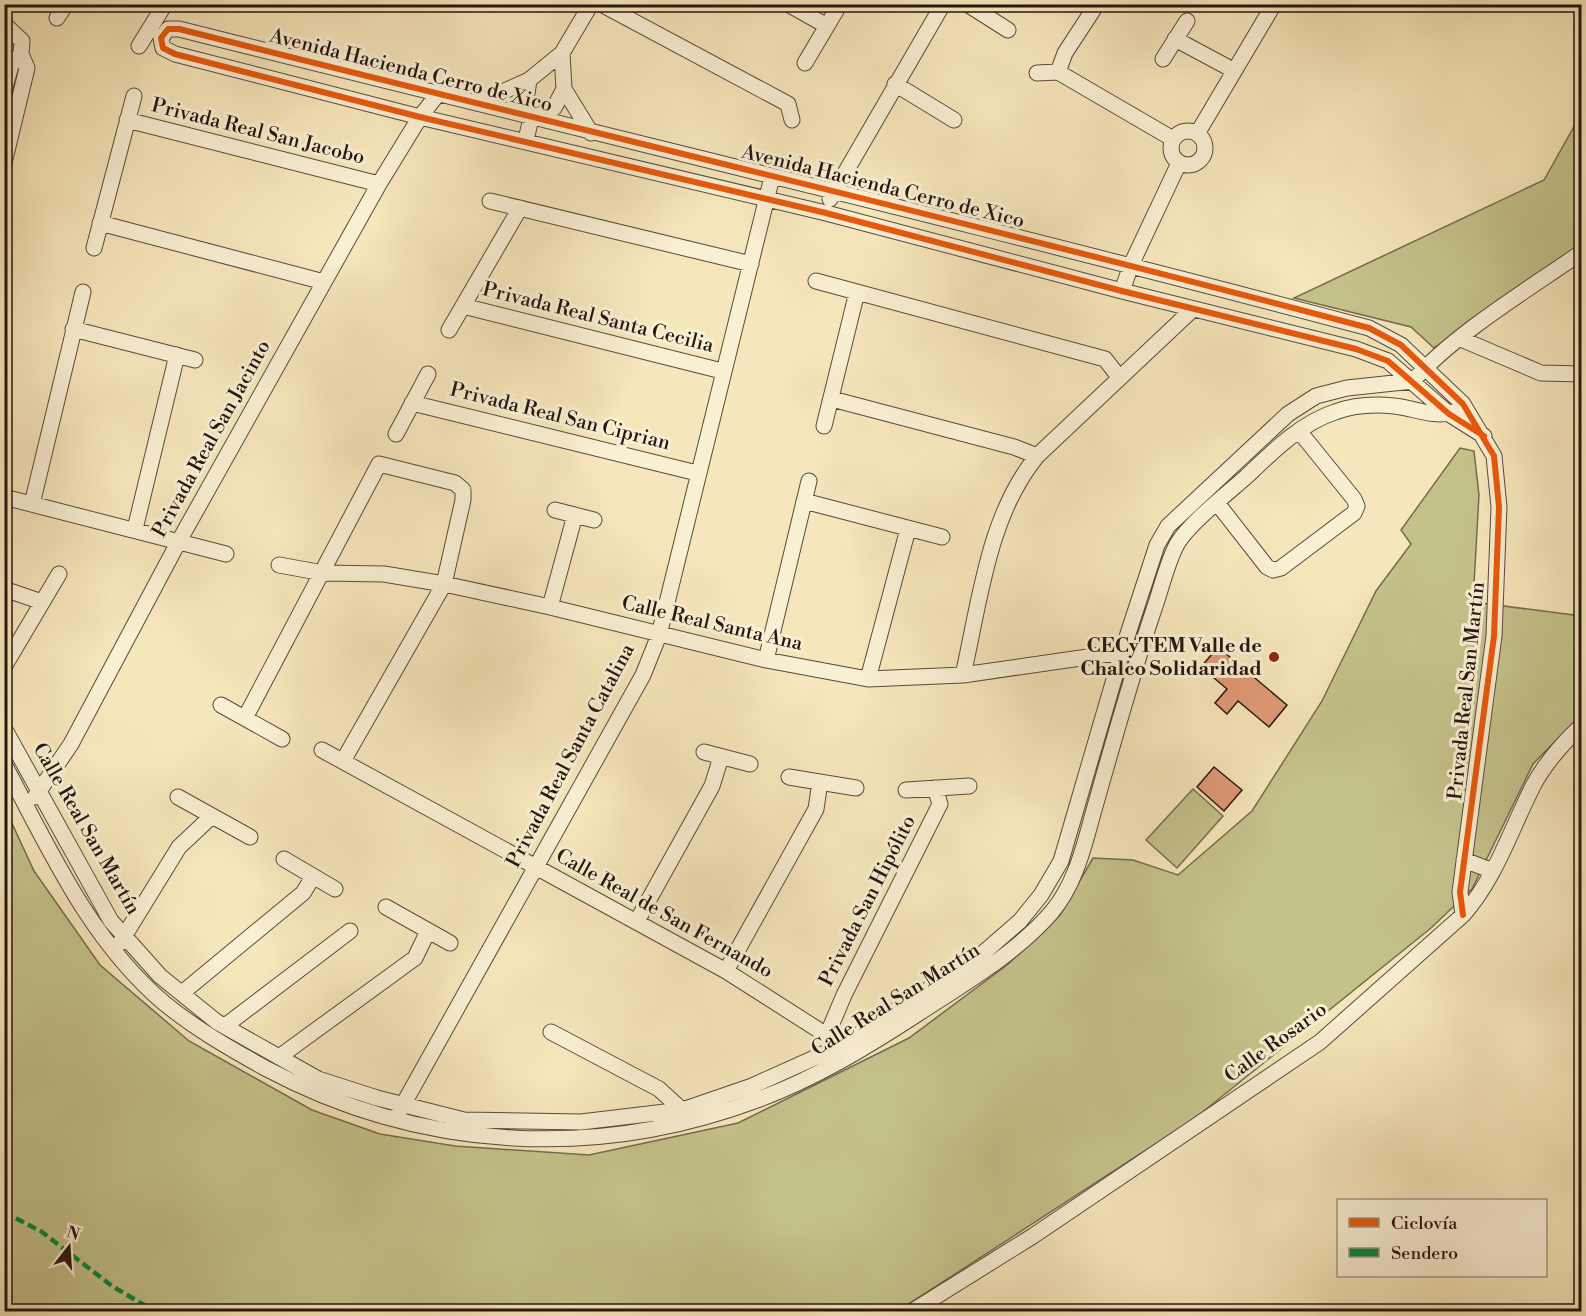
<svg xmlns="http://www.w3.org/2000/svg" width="1586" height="1316" font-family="'Libre Bodoni',serif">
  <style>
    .green { fill: #c4c28b; stroke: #746c4e; stroke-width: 1.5 }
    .building { fill: #e19a77; stroke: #251610; stroke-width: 1.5 }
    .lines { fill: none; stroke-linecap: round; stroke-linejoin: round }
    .minor-casing { stroke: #594a3b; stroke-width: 17 }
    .minor { stroke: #f9efd3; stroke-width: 15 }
    .quiet { stroke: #00873e; stroke-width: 4.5; stroke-dasharray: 9 4.5; stroke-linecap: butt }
    .cycleway-casing { stroke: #f9efd3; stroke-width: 10 }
    .cycleway { stroke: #e8590c; stroke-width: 6 }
    .poi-dot { fill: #8f2418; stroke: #f9efd3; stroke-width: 2 }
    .labels { text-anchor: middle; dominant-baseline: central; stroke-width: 6; stroke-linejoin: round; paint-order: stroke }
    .street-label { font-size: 20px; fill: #251610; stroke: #f9efd3 }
    .poi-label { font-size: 20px; font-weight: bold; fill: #251610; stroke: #f9efd3; text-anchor: end }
  </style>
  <rect width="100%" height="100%" fill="#f6e6bb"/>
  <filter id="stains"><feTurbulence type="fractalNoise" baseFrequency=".00333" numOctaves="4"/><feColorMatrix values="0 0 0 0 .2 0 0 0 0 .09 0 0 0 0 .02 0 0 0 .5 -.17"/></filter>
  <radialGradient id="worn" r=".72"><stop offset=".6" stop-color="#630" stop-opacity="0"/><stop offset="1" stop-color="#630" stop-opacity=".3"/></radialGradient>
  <path class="green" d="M1581,114V245L1434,348L1411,327L1294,298L1544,180Z
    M1460,448L1474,451L1479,495L1473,602L1581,616V715L1533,764L1472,889L1431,928L1194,1119L898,1311H5L4,806L34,871L100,965L189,1041L312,1110L380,1134L455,1146L589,1155L738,1123L909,1038L1007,965L1060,915L1093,858L1133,860L1178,875L1252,811L1322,701L1376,591L1411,544L1401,530Z
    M1193,789L1223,816L1177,868L1146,840Z"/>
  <path class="building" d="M1218,647L1287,705L1269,727L1238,701L1227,714L1215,703L1227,689L1201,667Z
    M1214,767L1242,790L1224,811L1197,787Z"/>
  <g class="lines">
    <defs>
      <path id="minor" d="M601,4L788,104L792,120
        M788,4L827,26
        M967,4L1008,30
        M57,18L66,4
        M4,24L22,41L21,54L27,68L4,163
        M1175,39L1233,70
        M139,46L165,4
        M562,53L564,89L591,133
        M1163,59L1187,21
        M805,63L840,4
        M1058,72L1065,53L1097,4
        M1037,73L1058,72L1173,139
        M895,84L954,120
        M4,91L11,65L21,54
        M478,103L529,80L562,53L591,4
        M531,118L554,108L564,89
        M127,120L379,184
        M1171 148a17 17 0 1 1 34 0a17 17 0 1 1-34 0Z
        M1197,134L1274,4
        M526,140L531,118L525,107L529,80
        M830,199L943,4
        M490,201L751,264
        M100,223L324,282
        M94,248L134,96
        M816,281L1105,359L1119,377
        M1122,291L1131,265L1179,163
        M463,306L722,371
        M73,329L195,360
        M449,330L520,208
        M1461,339L1541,373L1582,374
        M832,399L1014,447L1037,456
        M412,403L697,473
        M824,426L857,292
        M396,434L428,374
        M4,497L226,554
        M804,501L942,537
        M1217,503L1267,567L1273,570L1281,568L1354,513L1357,506L1354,499L1299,431
        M32,504L83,292
        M555,510L594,520
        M135,529L177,355
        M279,565L323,573L384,574L444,584L550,607L766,660L868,679L963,675L1122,652L1130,653
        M4,589L42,602
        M550,607L575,515
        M766,660L809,481
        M4,667L59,574
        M963,675C980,601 988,516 1037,456L1193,309
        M868,679L908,529
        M221,705L282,739
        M245,718L379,464L455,483L463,490V500L444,584L343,761
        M4,728L111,921L160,976L217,1022L279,1057L318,1079L377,1098L464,1120L581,1122L682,1110L752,1086L843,1045L981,955L1020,921L1041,895L1061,861L1122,652L1157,545L1168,526L1288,414L1316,396L1347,388L1413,381C1454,334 1529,289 1582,252
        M322,750L726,971L850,1050
        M704,752L750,764
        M4,764C50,850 89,939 164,1003C196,1029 229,1048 265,1068C418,1150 594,1161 757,1100C814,1079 865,1048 916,1015C963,984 1013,956 1051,913C1077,883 1085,841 1096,803C1114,739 1132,675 1153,612C1161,590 1166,566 1176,546C1187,525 1228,493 1247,476C1272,452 1301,423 1335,412C1354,405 1375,404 1394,406C1414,408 1434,418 1453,412
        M789,777L856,788
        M906,790L969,786
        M35,797L71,744L179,541L379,184L420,117L438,94
        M178,797L250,837
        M284,859L335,889
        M1464,860L1493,871
        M386,907L450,943
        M1463,915L1460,892L1494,636L1499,507L1494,456L1463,404L1401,345L1369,328C974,223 576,129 179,29H168L161,38L163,48L175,54L420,117L826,213L1122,291L1356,349L1388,361L1449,414L1484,436
        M637,921L712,786L721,757
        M120,943L179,847L212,816
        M726,971L816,809L820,782
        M182,993L303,893L313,877
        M225,1026L350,931
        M551,1032L659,1089L682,1110
        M828,1033L844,995L940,804L935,788
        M279,1057L415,958L428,931
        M399,1112L643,675L659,635L772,177
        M911,1312L1033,1236L1320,1042L1463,915C1496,878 1511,829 1533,786C1545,763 1563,743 1582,725"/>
    </defs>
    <use href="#minor" class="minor-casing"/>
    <use href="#minor" class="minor"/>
    <path class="quiet" d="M4,1212L42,1232L112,1286L156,1312"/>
    <defs>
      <path id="cycleway" d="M1463,915L1460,892L1494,636L1499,507L1494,456L1463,404L1401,345L1369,328C974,223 576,129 179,29H168L161,38L163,48L175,54L420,117L826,213L1122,291L1356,349L1388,361L1449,414L1484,436"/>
    </defs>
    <use href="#cycleway" class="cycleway-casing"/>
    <use href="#cycleway" class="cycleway"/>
  </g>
  <circle class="poi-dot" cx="1274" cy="657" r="6"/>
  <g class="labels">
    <g class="street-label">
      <text transform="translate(411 71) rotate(14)">Avenida Hacienda Cerro de Xico</text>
      <text transform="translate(258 132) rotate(14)">Privada Real San Jacobo</text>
      <text transform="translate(883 187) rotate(14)">Avenida Hacienda Cerro de Xico</text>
      <text transform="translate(598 318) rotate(14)">Privada Real Santa Cecilia</text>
      <text transform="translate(560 417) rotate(14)">Privada Real San Ciprian</text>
      <text transform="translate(212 439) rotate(-61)">Privada Real San Jacinto</text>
      <text transform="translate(712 624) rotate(13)">Calle Real Santa Ana</text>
      <text transform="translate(1467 691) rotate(-84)">Privada Real San Martín</text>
      <text transform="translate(571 756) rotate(-62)">Privada Real Santa Catalina</text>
      <text transform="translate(86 829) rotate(60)">Calle Real San Martín</text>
      <text transform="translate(868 901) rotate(-63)">Privada San Hipólito</text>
      <text transform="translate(664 914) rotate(29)">Calle Real de San Fernando</text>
      <text transform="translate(896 1000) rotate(-32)">Calle Real San Martín</text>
      <text transform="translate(1276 1043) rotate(-36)">Calle Rosario</text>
    </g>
    <g class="poi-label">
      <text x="1262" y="646">CECyTEM Valle de<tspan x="1262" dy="23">Chalco Solidaridad</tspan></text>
    </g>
  </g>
  <rect width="1586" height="1316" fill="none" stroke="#f6e6bb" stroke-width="24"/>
  <rect x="6" y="6" width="1574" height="1304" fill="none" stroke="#251610" stroke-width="3"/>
  <rect x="12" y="12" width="1562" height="1292" fill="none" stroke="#251610" stroke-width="1.5"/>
  <rect x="1337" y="1199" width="210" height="78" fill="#f9efd3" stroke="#a49885" stroke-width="1.5"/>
  <rect x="1349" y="1218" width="30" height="9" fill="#e8590c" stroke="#a49885" stroke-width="1.5"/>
  <text x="1391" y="1229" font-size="18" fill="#251610">Ciclovía</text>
  <rect x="1349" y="1248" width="30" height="9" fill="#00873e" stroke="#a49885" stroke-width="1.5"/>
  <text x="1391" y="1259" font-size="18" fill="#251610">Sendero</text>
  <g transform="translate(69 1247) rotate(17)" stroke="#f9efd3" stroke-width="4.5" paint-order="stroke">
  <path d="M0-4.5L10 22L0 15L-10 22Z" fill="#251610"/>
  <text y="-9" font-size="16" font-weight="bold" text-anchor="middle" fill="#251610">N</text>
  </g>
  <rect width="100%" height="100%" filter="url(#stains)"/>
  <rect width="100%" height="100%" fill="url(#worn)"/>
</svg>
